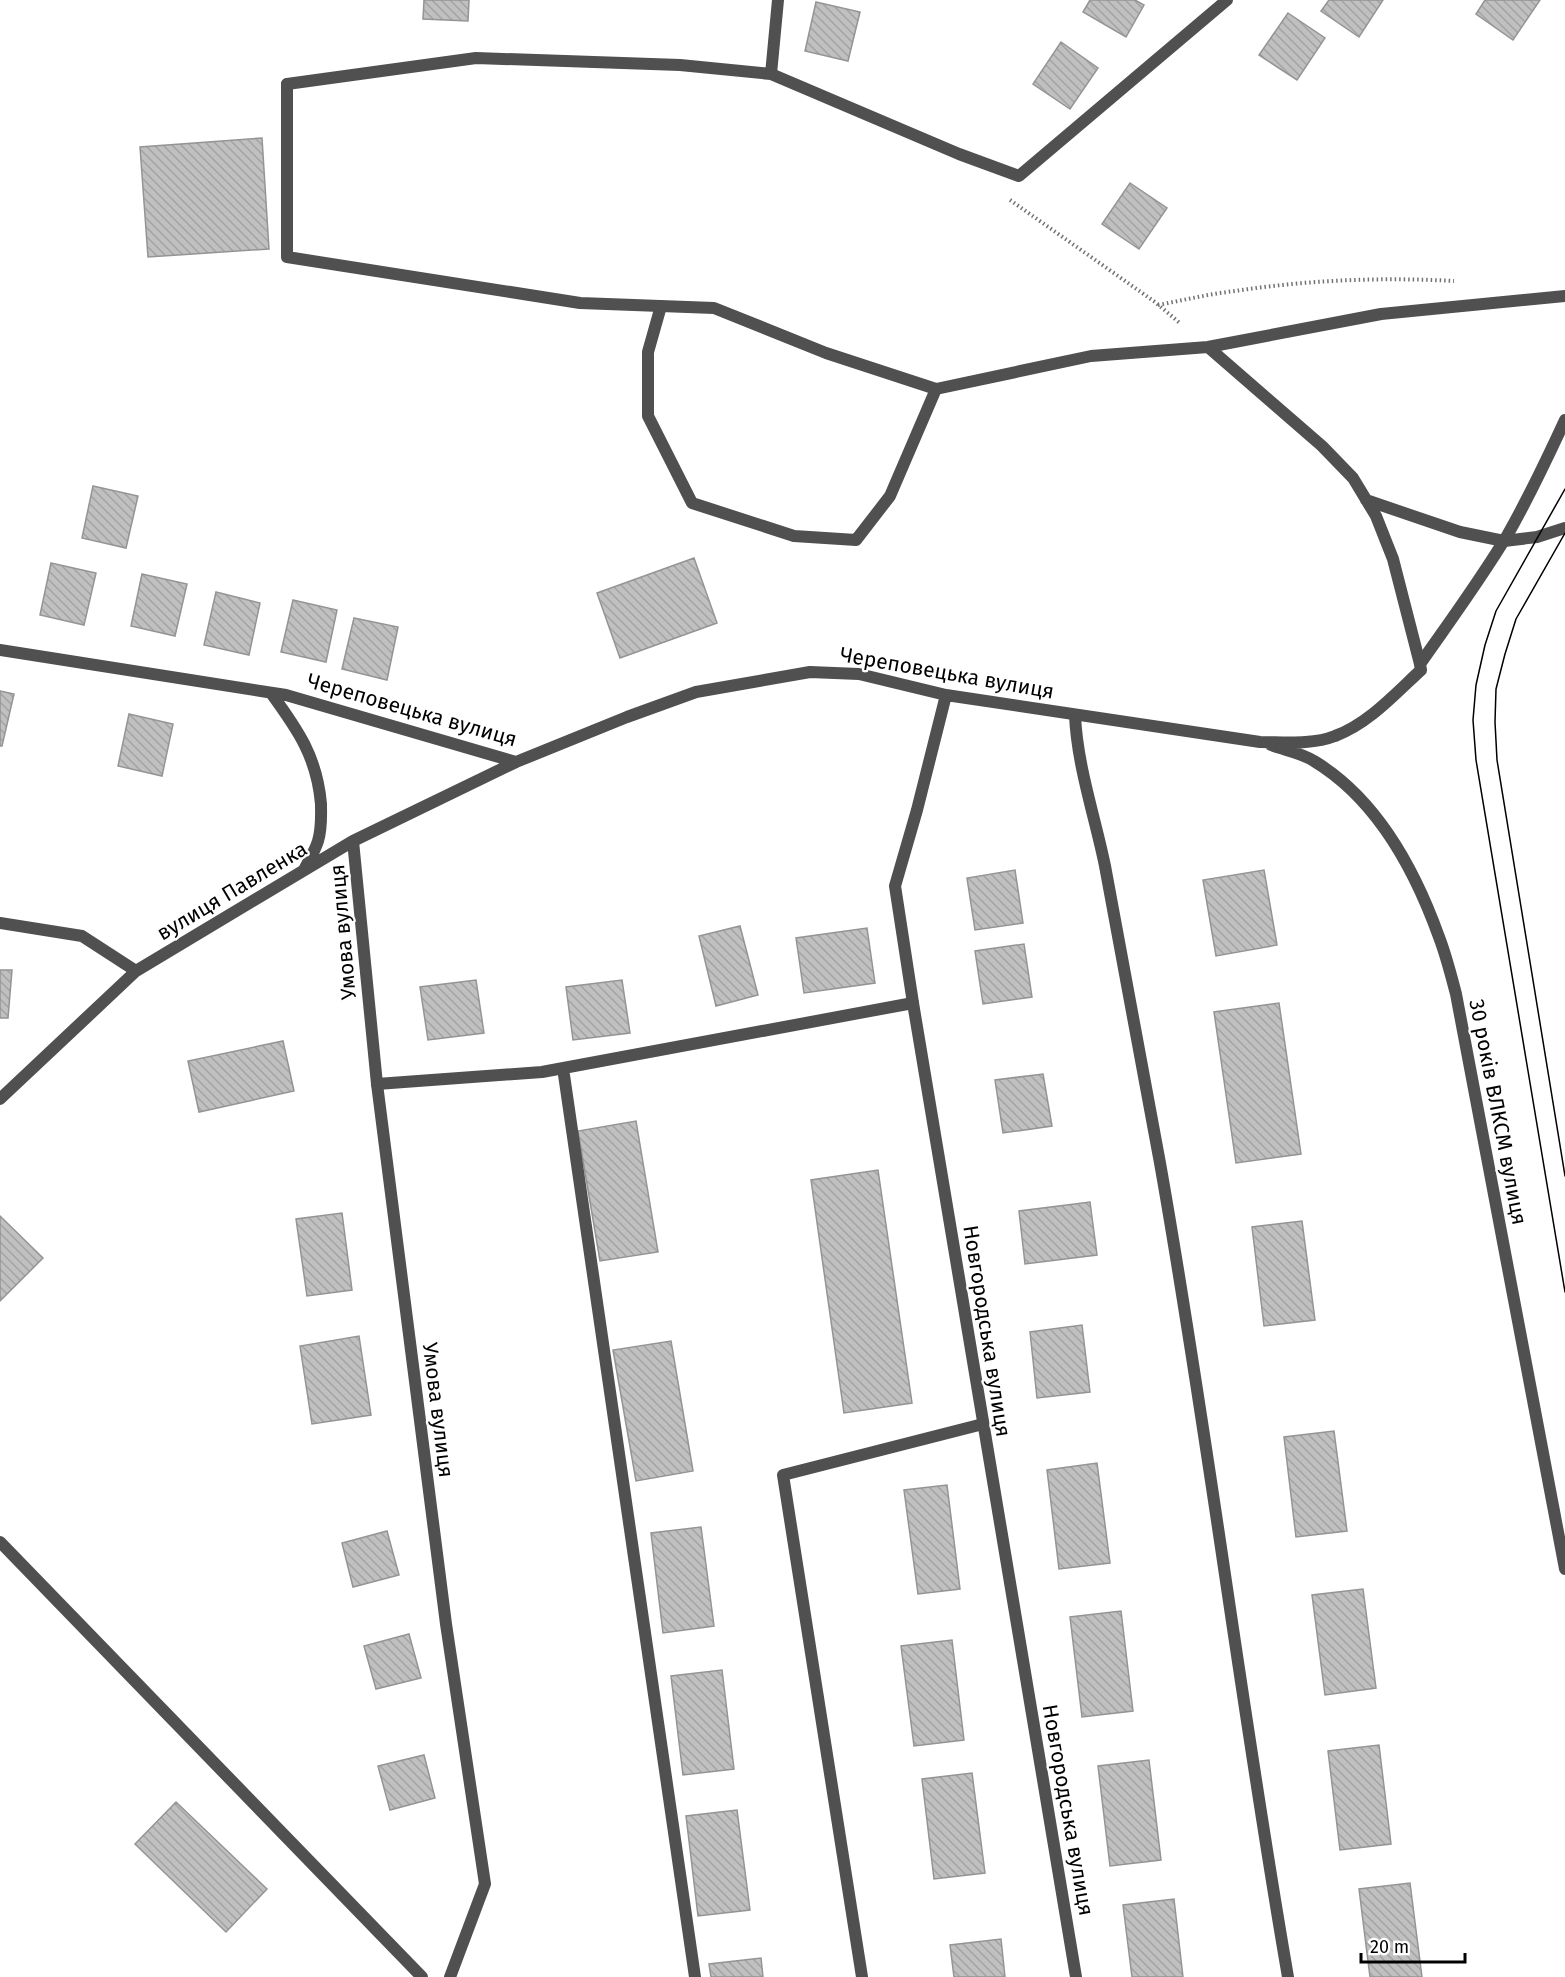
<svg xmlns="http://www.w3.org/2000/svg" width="1565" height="1977" font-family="'Fira Sans',sans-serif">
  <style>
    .building { fill: url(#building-back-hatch); stroke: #949494; stroke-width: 1.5 }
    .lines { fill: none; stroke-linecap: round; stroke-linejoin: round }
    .path { stroke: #727272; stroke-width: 4; stroke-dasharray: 1.5 3; stroke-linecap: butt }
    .lane { stroke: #505050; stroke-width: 12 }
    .street { stroke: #505050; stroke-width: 12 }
    .tram { stroke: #000; stroke-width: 1.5 }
    .labels { text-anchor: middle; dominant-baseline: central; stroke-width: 4.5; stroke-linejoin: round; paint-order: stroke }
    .street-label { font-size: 21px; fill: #000; stroke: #fff }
  </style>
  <defs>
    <pattern id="building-back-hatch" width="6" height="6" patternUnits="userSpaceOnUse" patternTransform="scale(1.5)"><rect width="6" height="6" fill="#c0c0c0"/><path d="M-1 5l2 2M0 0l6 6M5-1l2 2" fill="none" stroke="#a3a3a3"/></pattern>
  </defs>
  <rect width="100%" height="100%" fill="#fff"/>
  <path class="building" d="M424,0H469L468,21L423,19Z
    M1090,0H1135L1144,5L1126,37L1083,12Z
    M1329,0H1383L1359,37L1321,11Z
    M1485,0H1540L1513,40L1476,14Z
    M816,2L860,12L848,61L805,51Z
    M1288,13L1325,38L1297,80L1259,55Z
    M1061,42L1098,68L1070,109L1033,84Z
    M262,138L269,249L148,257L140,147Z
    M1130,183L1167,208L1139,249L1102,224Z
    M93,486L138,496L126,548L82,538Z
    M694,558L717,623L620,658L597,593Z
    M51,563L96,573L84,625L40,615Z
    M142,574L187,584L175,636L131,626Z
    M216,592L260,603L249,655L204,645Z
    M293,600L337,610L326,662L281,652Z
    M354,618L398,627L387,680L342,669Z
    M0,691L14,694L2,746H0Z
    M129,714L173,724L162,776L118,766Z
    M1015,870L1023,923L975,930L967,878Z
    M1264,870L1277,945L1216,956L1203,880Z
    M740,926L758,995L716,1006L699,936Z
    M867,928L875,983L804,993L796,938Z
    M1024,944L1032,997L983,1004L975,951Z
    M0,970H12L8,1018H0Z
    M476,980L484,1033L428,1040L420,987Z
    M622,980L630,1033L573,1040L566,987Z
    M1279,1003L1301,1154L1236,1163L1214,1012Z
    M283,1041L294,1091L199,1112L188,1061Z
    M1043,1074L1052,1126L1003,1133L995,1080Z
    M636,1121L658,1252L600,1261L578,1131Z
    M878,1170L912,1403L844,1413L811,1180Z
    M1090,1202L1097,1255L1025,1264L1019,1211Z
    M342,1213L352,1290L307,1296L296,1219Z
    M0,1216L43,1258L0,1301Z
    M1302,1221L1315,1320L1264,1326L1252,1227Z
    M1082,1325L1090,1392L1037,1398L1030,1332Z
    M359,1336L371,1415L312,1424L300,1346Z
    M671,1341L693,1471L636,1481L613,1350Z
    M1334,1431L1347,1531L1296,1537L1284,1437Z
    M1097,1463L1110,1563L1059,1569L1047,1470Z
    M947,1485L960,1589L918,1594L904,1490Z
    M701,1527L714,1626L663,1633L651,1533Z
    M387,1531L399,1575L353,1587L342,1543Z
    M1363,1589L1376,1688L1325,1695L1312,1595Z
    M1121,1611L1133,1711L1082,1717L1070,1617Z
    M409,1634L421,1678L376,1689L364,1646Z
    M952,1640L964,1740L914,1746L901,1646Z
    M722,1670L734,1769L683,1775L671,1676Z
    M1379,1745L1391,1844L1340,1850L1328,1751Z
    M424,1755L435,1798L390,1810L378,1766Z
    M1149,1760L1161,1860L1110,1866L1098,1766Z
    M972,1773L985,1873L934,1879L922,1779Z
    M176,1802L267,1889L226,1932L135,1844Z
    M737,1810L750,1910L698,1916L686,1816Z
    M1410,1883L1422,1977H1370L1359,1889Z
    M1174,1899L1183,1977H1132L1123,1905Z
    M1001,1939L1005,1977H954L950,1945Z
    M761,1958L763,1977H711L709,1964Z"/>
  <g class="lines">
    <path class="path" d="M1010,200L1155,302L1181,324
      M1158,305C1184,300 1209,294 1235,291C1307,280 1381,277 1454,281"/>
    <path class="lane" d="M287,84V257L580,303L714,308L826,353L936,389L1091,356L1208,347L1381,314L1565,296
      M661,306L648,352V416L692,503L794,536L856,540L890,496L936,389
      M1208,347L1322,446L1353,478L1376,516L1393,559L1420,664
      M1366,500L1460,532L1504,541L1537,537L1565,528
      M1075,715C1077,765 1095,817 1105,866C1124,965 1142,1064 1160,1163C1208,1434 1241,1707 1288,1977
      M563,1068L695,1977
      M377,1084L542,1072L913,1003
      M862,1977L783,1475L983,1424"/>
    <path class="street" d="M771,74L778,0
      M287,84L476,58L680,65L771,74L959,154L1019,176L1227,0
      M0,650L286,695L516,762
      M271,693C298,730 317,757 321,804C321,817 322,828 318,841C315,851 309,860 304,870
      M946,695L917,810L895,886L913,1003L1076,1977
      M1271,745C1284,750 1302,753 1314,761C1377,799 1415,870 1439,937C1446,955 1451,975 1456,994L1565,1569
      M353,841L377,1084L446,1624L485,1884L450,1977
      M0,923L82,936L136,971
      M0,1099L136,971L353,841L516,762L627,717L696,692L810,672L859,674L946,695L1260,742C1284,742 1312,745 1335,736C1368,724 1395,694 1421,670L1420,664C1450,621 1481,579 1508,534C1529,497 1547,459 1565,420
      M0,1542L422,1977"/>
    <path class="tram" d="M1565,489L1496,611L1485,645L1476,685L1473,720L1476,760L1565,1292
      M1565,533L1516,619L1505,654L1496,689L1495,722L1497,760L1565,1176"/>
  </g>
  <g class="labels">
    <g class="street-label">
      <text transform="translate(947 673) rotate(10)">Череповецька вулиця</text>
      <text transform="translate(412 710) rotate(16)">Череповецька вулиця</text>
      <text transform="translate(232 891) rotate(-31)">вулиця Павленка</text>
      <text transform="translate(343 932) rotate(-95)">Умова вулиця</text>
      <text transform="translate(1498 1112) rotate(79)">30 років ВЛКСМ вулиця</text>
      <text transform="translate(987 1331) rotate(81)">Новгородська вулиця</text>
      <text transform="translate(438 1410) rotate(83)">Умова вулиця</text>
      <text transform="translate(1068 1810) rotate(80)">Новгородська вулиця</text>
    </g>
  </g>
  <path d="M1361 1953v9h104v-9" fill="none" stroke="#000000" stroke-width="3"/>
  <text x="1370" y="1953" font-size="18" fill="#000000" stroke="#ffffff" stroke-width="4.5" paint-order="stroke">20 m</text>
</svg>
